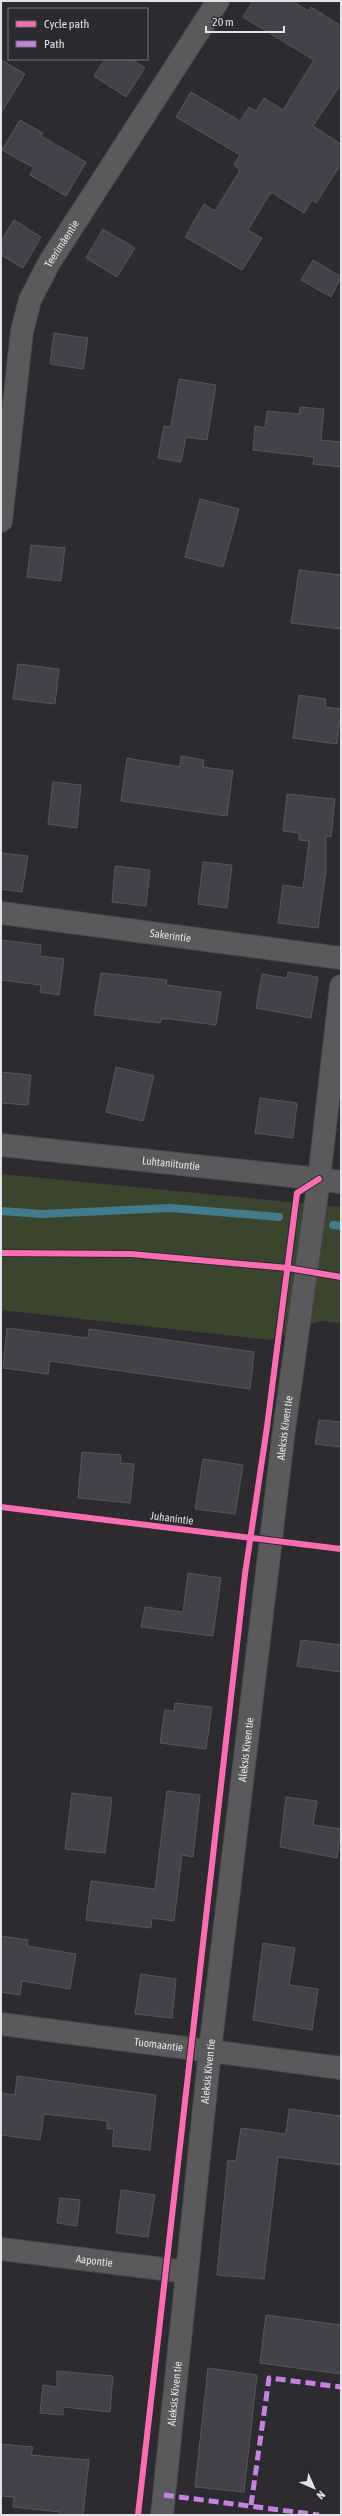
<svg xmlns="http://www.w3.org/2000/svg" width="342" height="2516" font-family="'Asap Condensed',sans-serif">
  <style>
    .green { fill: #3b452d }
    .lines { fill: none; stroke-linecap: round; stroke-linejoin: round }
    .stream { stroke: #427b8b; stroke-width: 8 }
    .building { fill: #45414b; stroke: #58565a }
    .minor-casing { stroke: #474649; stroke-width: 24 }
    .tertiary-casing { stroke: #474649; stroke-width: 24 }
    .minor { stroke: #5a5a5c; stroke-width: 22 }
    .tertiary { stroke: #5a5a5c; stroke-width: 22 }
    .quiet { stroke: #c483df; stroke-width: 5; stroke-dasharray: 10 5; stroke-linecap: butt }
    .cycleway-casing { stroke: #2c2a31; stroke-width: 8 }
    .cycleway { stroke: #f96db3; stroke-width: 6 }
    .labels { text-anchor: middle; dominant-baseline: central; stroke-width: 3; stroke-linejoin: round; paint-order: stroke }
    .street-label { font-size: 11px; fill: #e3e2e6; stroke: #2c2a31 }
  </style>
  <rect width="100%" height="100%" fill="#2d2b30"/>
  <path class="green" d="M1,1174L341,1207V1323L320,1321L270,1340L1,1310Z"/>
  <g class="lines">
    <path class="stream" d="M1,1211L42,1214L170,1208L279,1217
      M333,1225L341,1226"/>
  </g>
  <path class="building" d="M253,1H292L308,11L311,7L341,26V84L313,126L341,144V164L316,203L312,200L304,213L271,192L248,230L262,238L242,270L185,237L204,204L215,211L240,170L234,165L240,155L176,117L191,92L240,121L249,107L256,111L264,98L283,110L314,60L243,17Z
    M105,59H132L145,68L126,97L94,76Z
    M1,60L25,74L1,113Z
    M20,120L43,133L41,136L86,162L66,196L30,175L34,168L2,150Z
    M14,220L41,237L23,268L1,255V241Z
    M103,229L135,248L117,277L86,258Z
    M313,260L341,277L331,297L301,280Z
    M54,333L88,338L83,369L50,364Z
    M179,379L216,385L207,440L186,437L181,462L158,458L164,426L171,427Z
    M300,407L324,409L321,440L341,442V467L313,464L314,457L253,450L255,426L265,428L267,411L299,414Z
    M200,499L239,509L223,567L185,557Z
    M31,545L65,548L61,581L27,577Z
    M299,570L341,575V629L291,623Z
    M18,664L59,669L55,704L13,699Z
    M299,695L326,699L325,707L341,709L337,744L293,738Z
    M181,756L204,760L203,767L233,771L227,816L121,801L127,758L180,767Z
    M53,782L81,785L77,828L48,824Z
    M287,794L335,799L331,837L326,836V871L318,928L278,923L283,885L303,888L309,841L299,840V833L283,831Z
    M1,853L28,856L22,892L1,889Z
    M203,862L232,865L227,908L198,904Z
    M115,866L150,870L146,906L112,902Z
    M1,940L41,945L40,956L64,959L59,995L40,992L41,985L1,980Z
    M288,972L318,977L311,1018L256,1008L262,974L287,978Z
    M101,973L167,980L166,985L221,992L216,1025L170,1019H161L160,1023L94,1015Z
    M116,1067L154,1076L143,1121L106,1112Z
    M1,1072L31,1075L28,1105L1,1103Z
    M260,1098L297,1103L293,1138L255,1133Z
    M7,1328L88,1338L89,1329L254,1352L250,1389L50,1361L48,1374L3,1368Z
    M319,1420L341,1422V1447L315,1444Z
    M82,1452L121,1455L120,1463L134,1464L130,1503L78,1498Z
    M203,1459L243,1465L235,1514L195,1509Z
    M188,1573L221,1578L213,1636L141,1627L145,1607L183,1612Z
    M301,1640L341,1645V1672L297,1666Z
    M175,1703L212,1707L206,1749L160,1743L165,1710L174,1711Z
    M167,1791L200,1795L193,1857L182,1855L174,1921L152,1918L151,1928L86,1920L91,1881L155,1889Z
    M72,1793L112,1798L105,1853L65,1849Z
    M286,1797L317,1801L313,1825L341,1829L337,1858L280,1847Z
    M1,1936L28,1940L27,1946L76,1954L70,1989L22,1981L20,1995L1,1992Z
    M263,1943L295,1948L289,1985L318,1989L312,2030L253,2020Z
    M141,1974L176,1979L172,2018L135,2014Z
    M17,2076L156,2095L150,2150L112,2146L114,2129H107V2121L44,2114L40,2140L1,2135V2093L15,2095Z
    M289,2109L341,2116V2165L278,2157L264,2279L217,2275L228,2160L236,2161L241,2128L286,2134Z
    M121,2190L155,2195L148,2237L116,2233Z
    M60,2198L80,2200L77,2226L57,2223Z
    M266,2315L341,2325V2374L260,2363Z
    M208,2368L257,2375L244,2492L195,2487Z
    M57,2371L113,2376L110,2412L63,2407V2415L40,2413L43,2385L57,2387Z
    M1,2444L33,2447L31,2455L89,2460L83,2515H60V2512L13,2507L14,2497L1,2496Z"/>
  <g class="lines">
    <defs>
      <g id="minor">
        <path id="s1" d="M1,521L22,331L30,300L49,263L218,1"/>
        <path id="s2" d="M1,913L341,958"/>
        <path id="s3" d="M1,1145L319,1179L341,986"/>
        <path id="s4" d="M1,2024L341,2068"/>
        <path id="s5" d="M1,2249L187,2272"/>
      </g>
      <g id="tertiary">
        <path id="s6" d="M162,2515L210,2050L284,1430L319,1179L341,1182"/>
      </g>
    </defs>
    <use href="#minor" class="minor-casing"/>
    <use href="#tertiary" class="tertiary-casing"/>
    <use href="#minor" class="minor"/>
    <use href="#tertiary" class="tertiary"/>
    <path class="quiet" d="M164,2495L319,2515
      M251,2505L269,2378L341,2387"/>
    <defs>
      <path id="cycleway" d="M1,1253L131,1254L288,1268L341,1277
        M1,1507L341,1549
        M138,2515L245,1574L267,1427L297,1193L319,1179"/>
    </defs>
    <use href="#cycleway" class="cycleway-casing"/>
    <use href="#cycleway" class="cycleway"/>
  </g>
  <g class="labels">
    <g class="street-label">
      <text stroke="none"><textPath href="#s1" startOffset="288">Teerimäentie</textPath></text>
      <text stroke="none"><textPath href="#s2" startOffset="171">Sakerintie</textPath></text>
      <text stroke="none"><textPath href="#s3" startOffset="171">Luhtaniituntie</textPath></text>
      <text stroke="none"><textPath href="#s6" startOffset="1094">Aleksis Kiven tie</textPath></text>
      <text transform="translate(172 1518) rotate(7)">Juhanintie</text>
      <text stroke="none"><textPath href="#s6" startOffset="770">Aleksis Kiven tie</textPath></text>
      <text stroke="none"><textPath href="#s4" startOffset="159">Tuomaantie</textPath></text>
      <text stroke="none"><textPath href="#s6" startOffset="446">Aleksis Kiven tie</textPath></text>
      <text stroke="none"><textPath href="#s5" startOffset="94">Aapontie</textPath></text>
      <text stroke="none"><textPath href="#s6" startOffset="122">Aleksis Kiven tie</textPath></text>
    </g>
  </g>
  <rect width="342" height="2516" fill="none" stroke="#e3e2e6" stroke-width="4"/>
  <rect x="8" y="8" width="140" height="52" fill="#2c2a31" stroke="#757479"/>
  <rect x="16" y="21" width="20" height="6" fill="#f96db3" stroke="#757479"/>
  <text x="44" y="28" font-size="12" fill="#e3e2e6">Cycle path</text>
  <rect x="16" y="41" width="20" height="6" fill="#c483df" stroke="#757479"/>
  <text x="44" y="48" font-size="12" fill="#e3e2e6">Path</text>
  <g transform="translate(314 2488) rotate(135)" stroke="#2c2a31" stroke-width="3" paint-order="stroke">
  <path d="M0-3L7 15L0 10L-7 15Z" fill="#e3e2e6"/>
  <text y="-6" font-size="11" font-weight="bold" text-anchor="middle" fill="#e3e2e6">N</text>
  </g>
  <path d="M206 26v6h78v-6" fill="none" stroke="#e3e2e6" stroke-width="2"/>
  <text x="212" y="26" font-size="12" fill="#e3e2e6" stroke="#2c2a31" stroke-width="3" paint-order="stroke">20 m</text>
</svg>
